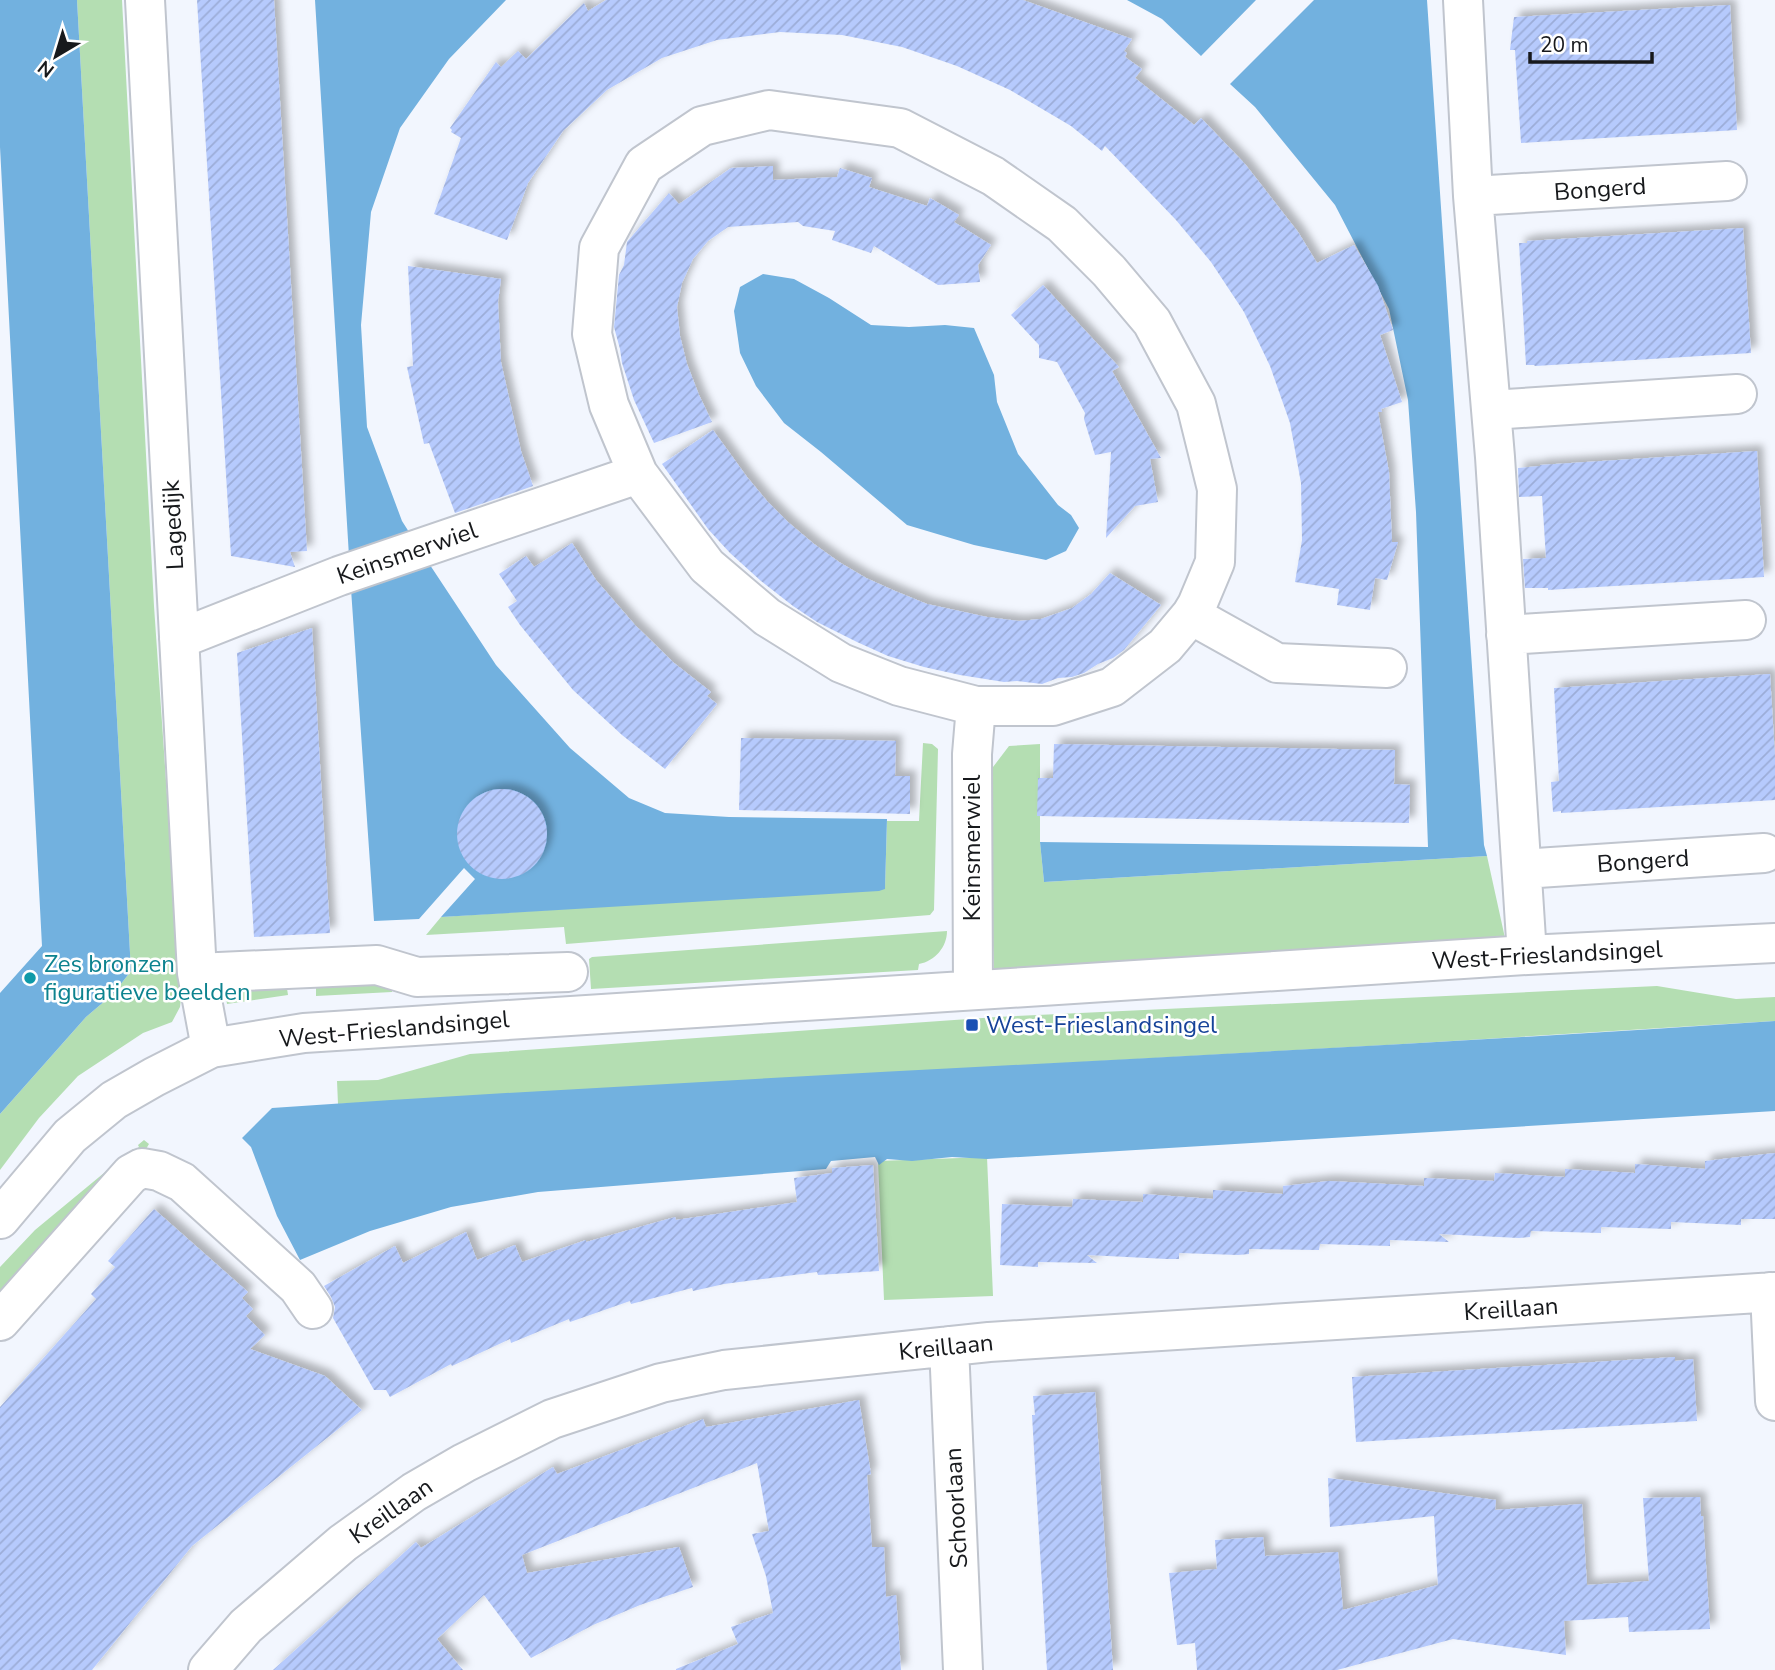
<svg xmlns="http://www.w3.org/2000/svg" width="1775" height="1670" font-family="'Nunito Sans',sans-serif">
  <style>
    .green { fill: #b4deb2 }
    .water { fill: #72b1df }
    .building { fill: url(#building-hatch); filter: url(#shadow) }
    .lines { fill: none; stroke-linecap: round; stroke-linejoin: round }
    .minor-casing { stroke: #c0c5ce; stroke-width: 42 }
    .minor { stroke: #fff; stroke-width: 38 }
    .culture-dot { fill: #0f9aa8; stroke: #fff; stroke-width: 2.5 }
    .transit-dot { fill: #1a4fb4; stroke: #fff; stroke-width: 2.5 }
    .labels { text-anchor: middle; dominant-baseline: central; stroke-width: 5; stroke-linejoin: round; paint-order: stroke }
    .street-label { font-size: 24px; fill: #17191c; stroke: #fff }
    .culture-label { font-size: 24px; fill: #0d838f; stroke: #fff; text-anchor: start }
    .transit-label { font-size: 24px; fill: #164399; stroke: #fff; text-anchor: start }
  </style>
  <defs>
    <pattern id="building-hatch" width="6" height="6" patternUnits="userSpaceOnUse" patternTransform="scale(1.75)"><rect width="6" height="6" fill="#b6cafd"/><path d="M-1 1l2-2M0 6l6-6M5 7l2-2" fill="none" stroke="#9cadd8"/></pattern>
    <filter id="shadow"><feDropShadow dx="6" dy="-6" stdDeviation="3.5" flood-color="#0004"/></filter>
  </defs>
  <rect width="100%" height="100%" fill="#f2f6fe"/>
  <path class="green" d="M77,0H122L154,606L181,999L180,1007L172,1022L143,1033L78,1076L39,1118L0,1170V1114L86,1017L113,994L131,971Z
    M923,743L932,744L938,749L934,910L930,915L566,944L564,927L426,935L441,917L885,888L887,821H919Z
    M1040,744V842L1044,882L1487,856L1505,938L994,969L987,800L993,767L1009,746Z
    M947,931C947,947 935,961 919,964L918,970L591,989L589,959L592,957Z
    M379,976L392,987V992L316,996V982Z
    M286,982L288,995L227,1004L225,991Z
    M1657,986L1736,999L1775,997V1021L1387,1045L338,1104L337,1081L378,1080L470,1054L997,1017Z
    M144,1140L149,1144L146,1149L138,1151L0,1302V1267L35,1230L133,1149L135,1150L139,1147L138,1145Z
    M987,1157L993,1296L884,1300L878,1161Z"/>
  <path class="water" d="M0,0H77L131,971L113,994L86,1017L0,1114V993L42,946L0,147Z
    M315,0H506L449,59L400,128L371,212L361,325L367,427L402,521L428,562L496,665L570,748L629,798L665,813L729,817L887,819L885,889L879,891L441,917L475,879L464,868L419,919L374,921L351,589Z
    M1127,0H1256L1201,56L1162,19Z
    M1314,0H1427L1484,845L1487,856L1044,882L1040,842L1428,847L1416,512L1408,400L1389,309L1335,205L1255,107L1230,84Z
    M763,274L794,279L829,298L871,325L909,327L945,325L974,328L994,375L997,402L1018,454L1058,505L1071,515L1079,528L1066,551L1046,560L974,545L907,525L821,452L784,423L756,386L740,353L734,311L740,287Z
    M1775,1021V1111L987,1159L952,1157L912,1161L887,1159L879,1165L875,1157L831,1161L826,1169L538,1192L451,1207L370,1231L300,1260L277,1216L251,1147L242,1138L272,1108C773,1074 1274,1055 1775,1021Z"/>
  <path class="building" d="M197,0H274L307,551L290,552L295,567L231,556Z
    M606,0H1023L1132,39L1124,51L1127,53L1125,57L1142,69L1135,78L1194,125L1201,118L1245,164L1298,232L1317,263L1354,245L1378,286L1393,330L1380,335L1402,402L1381,409L1382,412H1378L1389,472L1392,542H1398L1387,580L1375,578L1370,610L1337,605L1339,589L1295,582L1302,540L1301,483L1290,423L1270,366L1244,312L1211,262L1176,220L1105,146L1102,151L1071,126L1010,90L957,66L902,47L842,35L780,32L717,40L662,58L607,90L563,131L528,183L507,240L434,214L461,138L451,132L452,130L450,128L496,62L501,67L518,51L526,59L584,3L588,11Z
    M1730,5L1737,130L1521,143L1515,50H1510L1514,17Z
    M773,166V180L837,177L840,168L872,178L869,187L927,206L930,198L959,215L954,222L991,245L978,265L980,282L938,285L874,246L871,253L832,240L835,231L803,226L798,222L728,227L708,241L693,259L682,283L677,307L680,336L687,364L699,395L712,422L654,443L634,400L622,363L620,349L614,327L619,275L624,265L627,242L669,193L679,204L731,168Z
    M1743,228L1751,353L1535,366L1534,365H1526L1519,243H1527V241Z
    M408,266L501,279L498,302L501,362L521,451L533,486L455,513L429,443L424,444L407,367L413,366Z
    M1043,285L1119,367L1112,371L1161,458L1150,459L1158,502L1135,506L1106,538L1111,452L1095,455L1084,419L1085,413L1057,362L1039,358V345L1011,315Z
    M713,430L747,477L767,501L789,523L814,544L839,562L866,578L895,591L927,604L987,617L1019,621L1041,619L1072,608L1091,594L1110,573L1161,605L1124,650L1113,658L1098,664L1084,673L1072,677L1058,678L1042,684L1017,681L1004,682L960,675L924,667L888,656L857,642L817,622L793,606L761,581L730,553L708,529L662,464Z
    M1757,451L1764,577L1548,590V588H1525L1523,559L1546,558L1542,496L1519,497L1518,468L1540,466V465Z
    M572,543L596,580L635,625L674,663L711,692L707,696L717,704L665,769L622,735L573,690L520,625L508,607L517,601L499,574L526,556L534,567Z
    M312,628L330,933L254,937L237,653Z
    M1770,674L1775,757V800L1561,813V811L1553,812L1551,782L1559,781L1554,688Z
    M741,738L896,741L895,776H910V814L739,810Z
    M1054,744L1395,750L1394,784L1410,785L1409,823L1037,816L1038,778H1053Z
    M457 834a45 45 0 1 1 90 0a45 45 0 1 1-90 0Z
    M1775,1153V1219H1741V1225L1671,1222V1229L1601,1227V1233L1531,1231L1530,1237L1519,1238L1439,1234L1449,1242L1390,1240V1246L1320,1244L1319,1250L1249,1249V1254L1238,1255L1179,1253V1259H1167L1087,1255L1097,1263L1038,1262V1267L1000,1265L1002,1204L1072,1207L1073,1199L1143,1202V1194L1213,1199V1190L1283,1194V1186L1329,1181L1424,1186V1178L1494,1181L1495,1173L1565,1177V1169L1635,1173V1164L1705,1169V1161Z
    M873,1165L879,1271L818,1275L817,1272L724,1284L693,1291L692,1288L631,1304L630,1301L570,1322L569,1319L511,1343L510,1339L452,1366L451,1364L390,1397L386,1390H374L333,1318L335,1307L331,1297L324,1286L395,1246L403,1263L466,1232L477,1260L515,1245L522,1262L586,1240V1242L675,1217L676,1220L797,1202L794,1178L832,1173V1168Z
    M154,1209L248,1292L242,1298L253,1309L246,1316L265,1335L250,1349L325,1376L362,1410L192,1546L92,1670H0V1407L96,1299L91,1294L115,1267L108,1261Z
    M1675,1357V1361L1693,1359L1697,1421L1356,1442L1352,1377Z
    M1095,1392L1113,1670H1047L1032,1415H1035L1033,1396Z
    M859,1400L871,1474L867,1475L872,1547H884L886,1597L896,1595L901,1670H676V1669L738,1644L731,1627L773,1613L766,1576L752,1534L769,1531L757,1463L522,1555L527,1573L679,1547L693,1587L640,1605L593,1625L531,1658L484,1595L437,1639L463,1670H273L416,1542L421,1548L553,1467L557,1474L703,1419L706,1427Z
    M1328,1478L1496,1500L1495,1510L1582,1504L1587,1585L1649,1581L1643,1498L1700,1497L1701,1516H1703L1710,1629L1629,1632L1628,1617L1564,1621L1566,1655L1453,1639L1337,1670H1197L1195,1643L1177,1645L1169,1573L1217,1569L1215,1540L1263,1537L1265,1556L1338,1552L1343,1610L1438,1585L1434,1516L1330,1527Z"/>
  <g class="lines">
    <defs>
      <path id="minor" d="M145,0L197,973L211,1048
        M1463,0L1473,196L1495,457L1527,955
        M769,110L900,128L993,176L1062,224L1109,271L1152,322L1196,404L1217,489L1215,562L1197,605L1191,615L1165,646L1112,687L1053,706H976L899,686L841,663L767,617L707,566L638,474L609,405L592,334L599,248L644,165L702,126Z
        M1473,196L1727,181
        M1491,410L1737,394
        M1191,615L1277,663L1387,668
        M1506,635L1746,620
        M179,639L339,576L638,474
        M1522,869L1764,853
        M197,973L377,965L417,977L568,972
        M973,990L972,754L976,706
        M0,1219L70,1136L114,1100L154,1077L211,1048L304,1033L1527,955L1775,943
        M1770,1292L1775,1401
        M0,1321L131,1174L142,1168L159,1171L182,1182L298,1287L313,1309
        M949,1346L963,1670
        M208,1670L246,1626L343,1543L414,1492L464,1463L552,1419L661,1383L724,1370L989,1342L1775,1292"/>
    </defs>
    <use href="#minor" class="minor-casing"/>
    <use href="#minor" class="minor"/>
  </g>
  <circle class="culture-dot" cx="30" cy="978" r="7"/>
  <rect class="transit-dot" x="965" y="1018" width="14" height="14" rx="3.5"/>
  <g class="labels">
    <g class="street-label">
      <text transform="translate(1600 189) rotate(-4)">Bongerd</text>
      <text transform="translate(173 525) rotate(-93)">Lagedijk</text>
      <text transform="translate(407 553) rotate(-19)">Keinsmerwiel</text>
      <text transform="translate(972 848) rotate(-90)">Keinsmerwiel</text>
      <text transform="translate(1643 861) rotate(-4)">Bongerd</text>
      <text transform="translate(1547 955) rotate(-3)">West-Frieslandsingel</text>
      <text transform="translate(394 1029) rotate(-5)">West-Frieslandsingel</text>
      <text transform="translate(1511 1309) rotate(-4)">Kreillaan</text>
      <text transform="translate(946 1347) rotate(-6)">Kreillaan</text>
      <text transform="translate(956 1508) rotate(-93)">Schoorlaan</text>
      <text transform="translate(391 1511) rotate(-35)">Kreillaan</text>
    </g>
    <g class="culture-label">
      <text x="44" y="964">Zes bronzen<tspan x="44" dy="28">figuratieve beelden</tspan></text>
    </g>
    <g class="transit-label">
      <text x="986" y="1025">West-Frieslandsingel</text>
    </g>
  </g>
  <g transform="translate(56 56) rotate(218)" stroke="#ffffff" stroke-width="5" paint-order="stroke">
  <path d="M0-5L12 26L0 18L-12 26Z" fill="#17191c"/>
  <text y="-10" font-size="19" font-weight="bold" text-anchor="middle" fill="#17191c">N</text>
  </g>
  <path d="M1530 52v10h122v-10" fill="none" stroke="#17191c" stroke-width="3.5"/>
  <text x="1540" y="52" font-size="21" fill="#17191c" stroke="#ffffff" stroke-width="5" paint-order="stroke">20 m</text>
</svg>
